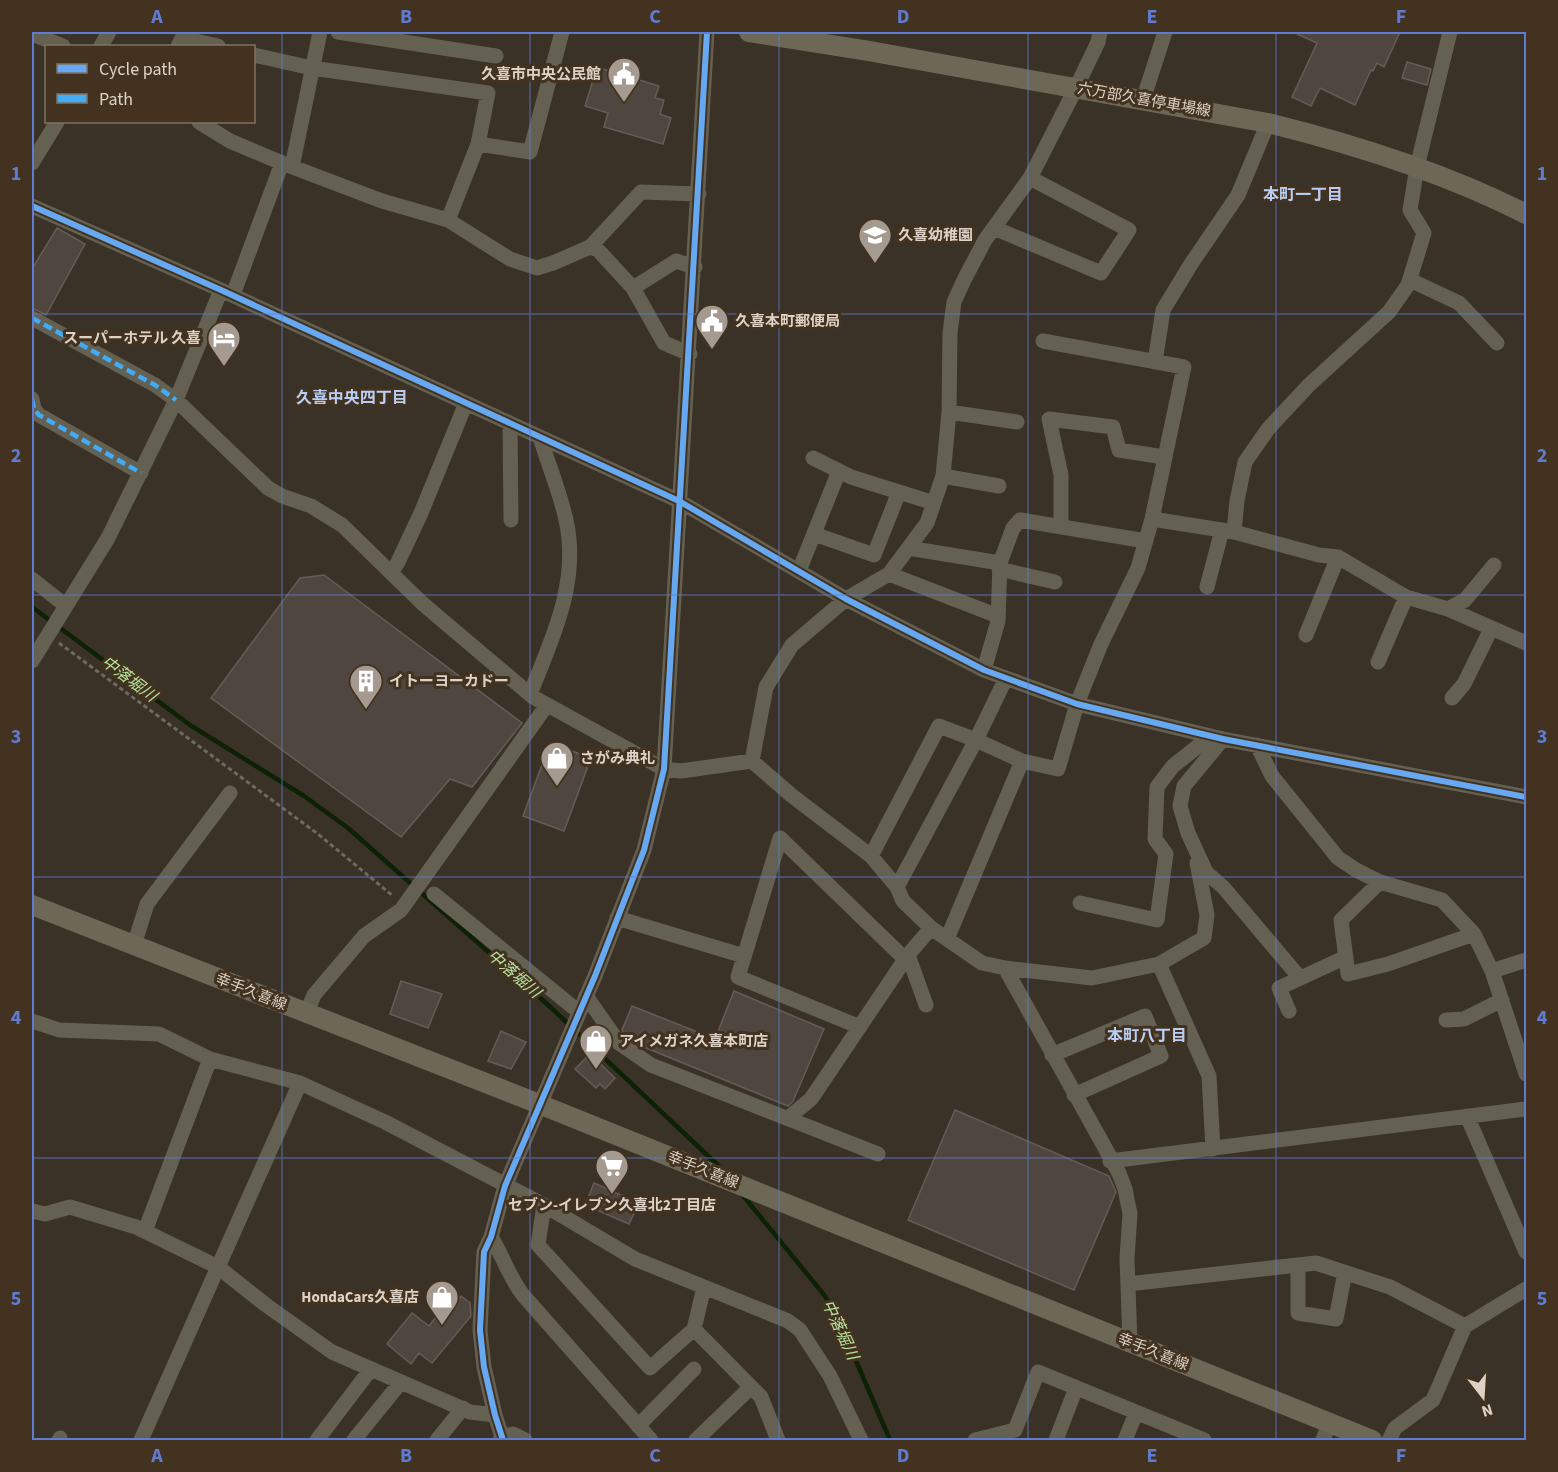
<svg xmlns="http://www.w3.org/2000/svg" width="1558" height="1472" font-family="'Source Sans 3','Noto Sans JP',sans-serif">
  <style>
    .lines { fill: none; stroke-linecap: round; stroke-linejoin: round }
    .stream { stroke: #0d2204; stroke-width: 4.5 }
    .building { fill: #4f4640; stroke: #665c57; stroke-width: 1.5 }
    .path { stroke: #6e6a5f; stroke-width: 3; stroke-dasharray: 4.5 3; stroke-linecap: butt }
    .minor { stroke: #646153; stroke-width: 15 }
    .major { stroke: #6d6856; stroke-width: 20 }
    .quiet { stroke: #42abf6; stroke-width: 4.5; stroke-dasharray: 9 4.5; stroke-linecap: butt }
    .cycleway-casing { stroke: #42321f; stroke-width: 10 }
    .cycleway { stroke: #66a8f1; stroke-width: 6 }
    .grid { fill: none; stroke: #607cd2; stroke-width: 1.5; stroke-opacity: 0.55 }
    .labels { text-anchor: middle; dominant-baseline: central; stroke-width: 6; stroke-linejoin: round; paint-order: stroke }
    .poi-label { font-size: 15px; font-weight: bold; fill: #ddd2c7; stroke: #42321f; text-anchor: start }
    .street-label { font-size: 15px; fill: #ddd2c7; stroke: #42321f }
    .neighbourhood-label { font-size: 16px; font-weight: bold; fill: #b8cef5; stroke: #42321f }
    .water-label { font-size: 16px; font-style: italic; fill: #b6e29e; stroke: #42321f }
    .neatline { fill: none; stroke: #607cd2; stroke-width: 2 }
    .grid-label { font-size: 20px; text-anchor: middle; font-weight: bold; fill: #607cd2 }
  </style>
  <rect width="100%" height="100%" fill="#3a3127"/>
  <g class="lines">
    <path class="stream" d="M32,607L190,725L304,796L348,828L546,1003L723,1170
      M741,1193L825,1296L841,1326L890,1440"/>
  </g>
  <path class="building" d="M1293,32H1400L1384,67L1377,63L1373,71L1371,70L1355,105L1320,88L1311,106L1292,97L1317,43Z
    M1407,62L1431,69L1427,85L1402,78Z
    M597,67L659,86L655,98L664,100L660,114L671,118L663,144L604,127L608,113L585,106Z
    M57,228L85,244L46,315L32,308V269Z
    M324,575L522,723L472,787L450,779L401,837L211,698L300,578Z
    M550,743L591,758L564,831L523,816Z
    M401,981L442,994L428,1028L390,1014Z
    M734,991L824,1029L793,1101L788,1106L639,1045L626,1036L622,1030L632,1006L715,1039Z
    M501,1031L526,1042L511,1069L488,1061Z
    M590,1054L615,1078L605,1089L600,1084L596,1088L575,1069Z
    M955,1110L1109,1176L1116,1192L1074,1290L908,1220Z
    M594,1183L639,1203L629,1224L585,1205Z
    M461,1296L470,1303L471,1316L432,1363L419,1353L411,1364L387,1344L412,1313L429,1326L439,1313L444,1317Z"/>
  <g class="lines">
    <path class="path" d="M59,643L318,834L393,896"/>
    <path class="minor" d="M338,32L496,56
      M32,34L63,46
      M101,46L109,32
      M178,46L182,38L218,46
      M254,55L312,68L488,93L478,144
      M1143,100L1165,32
      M199,122L230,141L282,163L382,201L448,220L510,259L537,268L553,263L590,247L598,250L633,288L664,343L690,354
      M32,163L57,122
      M292,167L320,32
      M32,206L221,290L679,501L846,599L984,670L1077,704L1223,739L1526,797
      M448,220L478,144L530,152L562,32
      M994,228L1101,273L1129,230L1030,178
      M590,247L641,192L699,194
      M1410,280L1459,303L1497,343
      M633,288L676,261L695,267
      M233,295L282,163
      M32,318L155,385L176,400L268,488L282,496L311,506L342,525L423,604L533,697L664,769L681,771L752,761L791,795L871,856L897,887L903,901L931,928L982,963L1005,968L1092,978L1159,964L1209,1076L1213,1149
      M1155,362L1163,310L1191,264L1238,195L1268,123
      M32,399L34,409L39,415L141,473
      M949,412L1017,422
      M510,423L511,520
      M813,458L851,477L934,503
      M943,476L999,486
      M1152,519L1234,532L1319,555L1338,557L1406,597L1448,609L1526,643
      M1061,527V475L1049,419L1113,427L1119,450L1164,457
      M1234,532L1237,501L1245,462L1268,429L1309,385L1389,312L1408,285L1424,233L1410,210L1417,167L1450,32
      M814,534L874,555L899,492
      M908,548L1000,563
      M999,569L1055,582
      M799,571L839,471
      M391,573L398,562L421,513L466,403
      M889,574L998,616
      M32,579L66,606
      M1207,587L1222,530
      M1448,609L1465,600L1494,565
      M1306,635L1338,557
      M32,661L108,538L176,400L221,290
      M1378,662L1406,597
      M984,670L998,621L1000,563L1013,528L1020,520L1146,541
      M530,694C552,639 580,582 566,520C560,492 548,464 540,437
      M1452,698L1464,684L1491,629
      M1223,739L1184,786L1180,806L1188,833L1206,872L1224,888L1300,978
      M1257,745L1272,776L1338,858L1356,870L1380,882L1442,900L1474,934L1492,971
      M752,761L766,687L792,645L846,599L889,574L927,523L943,476L949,412L950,333L954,302L964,280L985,240L1030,178L1076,88L1098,42L1100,32
      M871,856L939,726L976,740L1022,761L1058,769L1077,704L1101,644L1138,568L1152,519L1184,367L1043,341
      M1380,882L1341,920L1348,974L1388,964L1474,934
      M897,887L976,740L1006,678
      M434,894L579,1012
      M1080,903L1157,920L1166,854L1155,839L1157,787L1173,766L1211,736
      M617,918L744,956
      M947,939L1022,761
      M134,945L147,904L230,793
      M908,955L926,1005
      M1526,960L1492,971L1526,1074
      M1159,964L1204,938L1207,915L1197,863
      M1005,968L1119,1173L1125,1189L1130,1214L1127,1258L1130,1343
      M586,996L619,1043L651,1065L878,1154
      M1289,1011L1279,988L1346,957
      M306,1014L314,995L364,936L401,910L547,705
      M1446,1020L1464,1019L1502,1000
      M32,1021L59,1030L159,1034L210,1059L300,1083L385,1122L544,1205L635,1259L788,1321L800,1330L830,1376L861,1440
      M860,1027L738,977L780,838L905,959
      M1052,1055L1145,1016L1161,1056L1074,1095
      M1467,1116L1526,1252
      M788,1118L811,1099L908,955L931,928
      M1110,1161L1526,1109
      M544,1205L538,1245L650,1368L694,1329L704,1287
      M32,1211L45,1214L70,1207L136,1227L218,1267L266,1305L332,1352L470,1412L495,1415
      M145,1231L210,1059
      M491,1237C503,1256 509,1277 523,1295L651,1440
      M1298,1265V1313L1336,1319L1345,1272
      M1128,1284L1316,1263L1390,1287L1465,1326L1526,1289
      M694,1329L761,1397L778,1440
      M638,1426L694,1369
      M501,1437L513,1434L525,1440
      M59,1440L60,1438
      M141,1440L300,1083
      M317,1440L371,1369
      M354,1440L401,1382
      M437,1440L463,1408
      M503,1440L495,1415L484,1367L480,1330L484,1252L491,1237L505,1186L595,976L644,850L664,769L707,32
      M696,1440L751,1387
      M975,1440L1015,1430L1038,1372L1204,1440
      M1056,1440L1076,1388
      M1125,1440L1136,1413
      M1323,1440L1329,1424
      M1389,1440L1395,1428L1433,1400L1465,1326"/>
    <path class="major" d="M749,32L869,51L1268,123C1357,145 1445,173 1526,214
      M32,905L539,1104L1372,1440"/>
    <path class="quiet" d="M32,318L155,385L176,400
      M32,399L34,409L39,415L141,473"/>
    <defs>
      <path id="cycleway" d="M32,206L221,290L679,501L846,599L984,670L1077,704L1223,739L1526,797
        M503,1440L495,1415L484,1367L480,1330L484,1252L491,1237L505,1186L595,976L644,850L664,769L707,32"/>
    </defs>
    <use href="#cycleway" class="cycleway-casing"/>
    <use href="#cycleway" class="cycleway"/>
  </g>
  <path class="grid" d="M282,32V1440M530,32V1440M779,32V1440M1028,32V1440M1276,32V1440M32,314H1526M32,595H1526M32,877H1526M32,1158H1526"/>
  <defs>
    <symbol id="civic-pin" viewBox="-11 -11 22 30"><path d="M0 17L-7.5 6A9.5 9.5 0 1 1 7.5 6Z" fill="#a49a8f" stroke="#42321f"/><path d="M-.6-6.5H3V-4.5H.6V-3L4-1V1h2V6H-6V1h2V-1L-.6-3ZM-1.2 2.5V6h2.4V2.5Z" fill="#fff"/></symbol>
    <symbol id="school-pin" viewBox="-11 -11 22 30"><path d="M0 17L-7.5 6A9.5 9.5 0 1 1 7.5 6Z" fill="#a49a8f" stroke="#42321f"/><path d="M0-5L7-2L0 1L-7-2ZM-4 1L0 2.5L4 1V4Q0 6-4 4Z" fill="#fff"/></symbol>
    <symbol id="hotel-pin" viewBox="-11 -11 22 30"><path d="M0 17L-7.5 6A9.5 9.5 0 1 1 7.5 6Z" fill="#a49a8f" stroke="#42321f"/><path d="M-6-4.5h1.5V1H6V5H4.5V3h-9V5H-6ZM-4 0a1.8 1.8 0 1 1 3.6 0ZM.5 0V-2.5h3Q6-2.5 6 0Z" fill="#fff"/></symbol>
    <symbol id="building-pin" viewBox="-11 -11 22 30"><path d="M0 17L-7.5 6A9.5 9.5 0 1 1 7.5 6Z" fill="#a49a8f" stroke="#42321f"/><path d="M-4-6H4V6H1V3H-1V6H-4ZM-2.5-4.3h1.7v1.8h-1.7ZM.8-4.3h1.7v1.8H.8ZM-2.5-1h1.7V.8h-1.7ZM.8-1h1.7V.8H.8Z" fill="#fff"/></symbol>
    <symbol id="shop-pin" viewBox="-11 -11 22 30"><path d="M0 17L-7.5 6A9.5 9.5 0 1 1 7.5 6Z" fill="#a49a8f" stroke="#42321f"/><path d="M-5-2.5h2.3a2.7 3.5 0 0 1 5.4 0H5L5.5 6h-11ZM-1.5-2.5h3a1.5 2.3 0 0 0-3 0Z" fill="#fff"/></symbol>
    <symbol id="supermarket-pin" viewBox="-11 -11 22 30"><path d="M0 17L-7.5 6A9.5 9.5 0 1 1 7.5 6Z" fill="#a49a8f" stroke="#42321f"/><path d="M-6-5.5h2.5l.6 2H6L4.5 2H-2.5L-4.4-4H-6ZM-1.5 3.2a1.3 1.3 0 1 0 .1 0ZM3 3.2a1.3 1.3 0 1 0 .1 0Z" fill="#fff"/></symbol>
  </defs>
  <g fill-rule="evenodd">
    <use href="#civic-pin" x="605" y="55" width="38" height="52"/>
    <use href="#school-pin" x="856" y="216" width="38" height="52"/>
    <use href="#civic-pin" x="693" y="302" width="38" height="52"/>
    <use href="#hotel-pin" x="205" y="319" width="38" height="52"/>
    <use href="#building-pin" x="347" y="662" width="38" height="52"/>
    <use href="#shop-pin" x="538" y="739" width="38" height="52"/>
    <use href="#shop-pin" x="577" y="1022" width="38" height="52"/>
    <use href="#supermarket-pin" x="593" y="1147" width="38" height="52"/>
    <use href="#shop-pin" x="423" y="1278" width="38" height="52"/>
  </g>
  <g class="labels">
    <g class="poi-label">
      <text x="601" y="74" text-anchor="end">久喜市中央公民館</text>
      <text x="898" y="235">久喜幼稚園</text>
      <text x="735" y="321">久喜本町郵便局</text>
      <text x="201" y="338" text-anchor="end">スーパーホテル 久喜</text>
      <text x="389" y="681">イトーヨーカドー</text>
      <text x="580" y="758">さがみ典礼</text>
      <text x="619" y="1041">アイメガネ久喜本町店</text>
      <text x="612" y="1205" text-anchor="middle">セブン-イレブン久喜北2丁目店</text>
      <text x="419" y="1297" text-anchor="end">HondaCars久喜店</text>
    </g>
    <g class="street-label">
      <text transform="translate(1144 100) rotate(10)">六万部久喜停車場線</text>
      <text transform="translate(251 992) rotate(22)">幸手久喜線</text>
      <text transform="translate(703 1170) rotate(22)">幸手久喜線</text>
      <text transform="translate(1153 1352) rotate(22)">幸手久喜線</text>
    </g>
    <g class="neighbourhood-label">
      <text x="1303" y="195">本町一丁目</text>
      <text x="352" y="398">久喜中央四丁目</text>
      <text x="1147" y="1036">本町八丁目</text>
    </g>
    <g class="water-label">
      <text transform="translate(129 679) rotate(37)">中落堀川</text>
      <text transform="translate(514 974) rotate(41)">中落堀川</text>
      <text transform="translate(840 1330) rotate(65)">中落堀川</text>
    </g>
  </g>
  <rect width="1558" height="1472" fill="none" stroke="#42321f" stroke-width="66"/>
  <rect x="45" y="45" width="210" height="78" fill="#42321f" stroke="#807262" stroke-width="1.5"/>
  <rect x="57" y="64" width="30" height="9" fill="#66a8f1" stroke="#807262" stroke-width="1.5"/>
  <text x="99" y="75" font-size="18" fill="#ddd2c7">Cycle path</text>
  <rect x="57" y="94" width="30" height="9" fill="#42abf6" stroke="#807262" stroke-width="1.5"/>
  <text x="99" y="105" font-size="18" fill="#ddd2c7">Path</text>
  <g transform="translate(1483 1397) rotate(163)" stroke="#42321f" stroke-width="4.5" paint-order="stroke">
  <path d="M0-4.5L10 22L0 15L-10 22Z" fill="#ddd2c7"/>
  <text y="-9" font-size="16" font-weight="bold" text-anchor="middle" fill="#ddd2c7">N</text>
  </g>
  <rect x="33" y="33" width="1492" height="1406" class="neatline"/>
  <g class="grid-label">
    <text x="157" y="23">A</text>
    <text x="406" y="23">B</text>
    <text x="655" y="23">C</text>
    <text x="903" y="23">D</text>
    <text x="1152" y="23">E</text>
    <text x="1401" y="23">F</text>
    <text x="16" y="180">1</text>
    <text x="1542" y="180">1</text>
    <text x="16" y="462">2</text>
    <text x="1542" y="462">2</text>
    <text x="16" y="743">3</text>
    <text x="1542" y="743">3</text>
    <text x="16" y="1024">4</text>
    <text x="1542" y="1024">4</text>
    <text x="16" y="1305">5</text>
    <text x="1542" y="1305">5</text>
    <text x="157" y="1462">A</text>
    <text x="406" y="1462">B</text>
    <text x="655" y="1462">C</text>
    <text x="903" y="1462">D</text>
    <text x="1152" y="1462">E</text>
    <text x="1401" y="1462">F</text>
  </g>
</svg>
